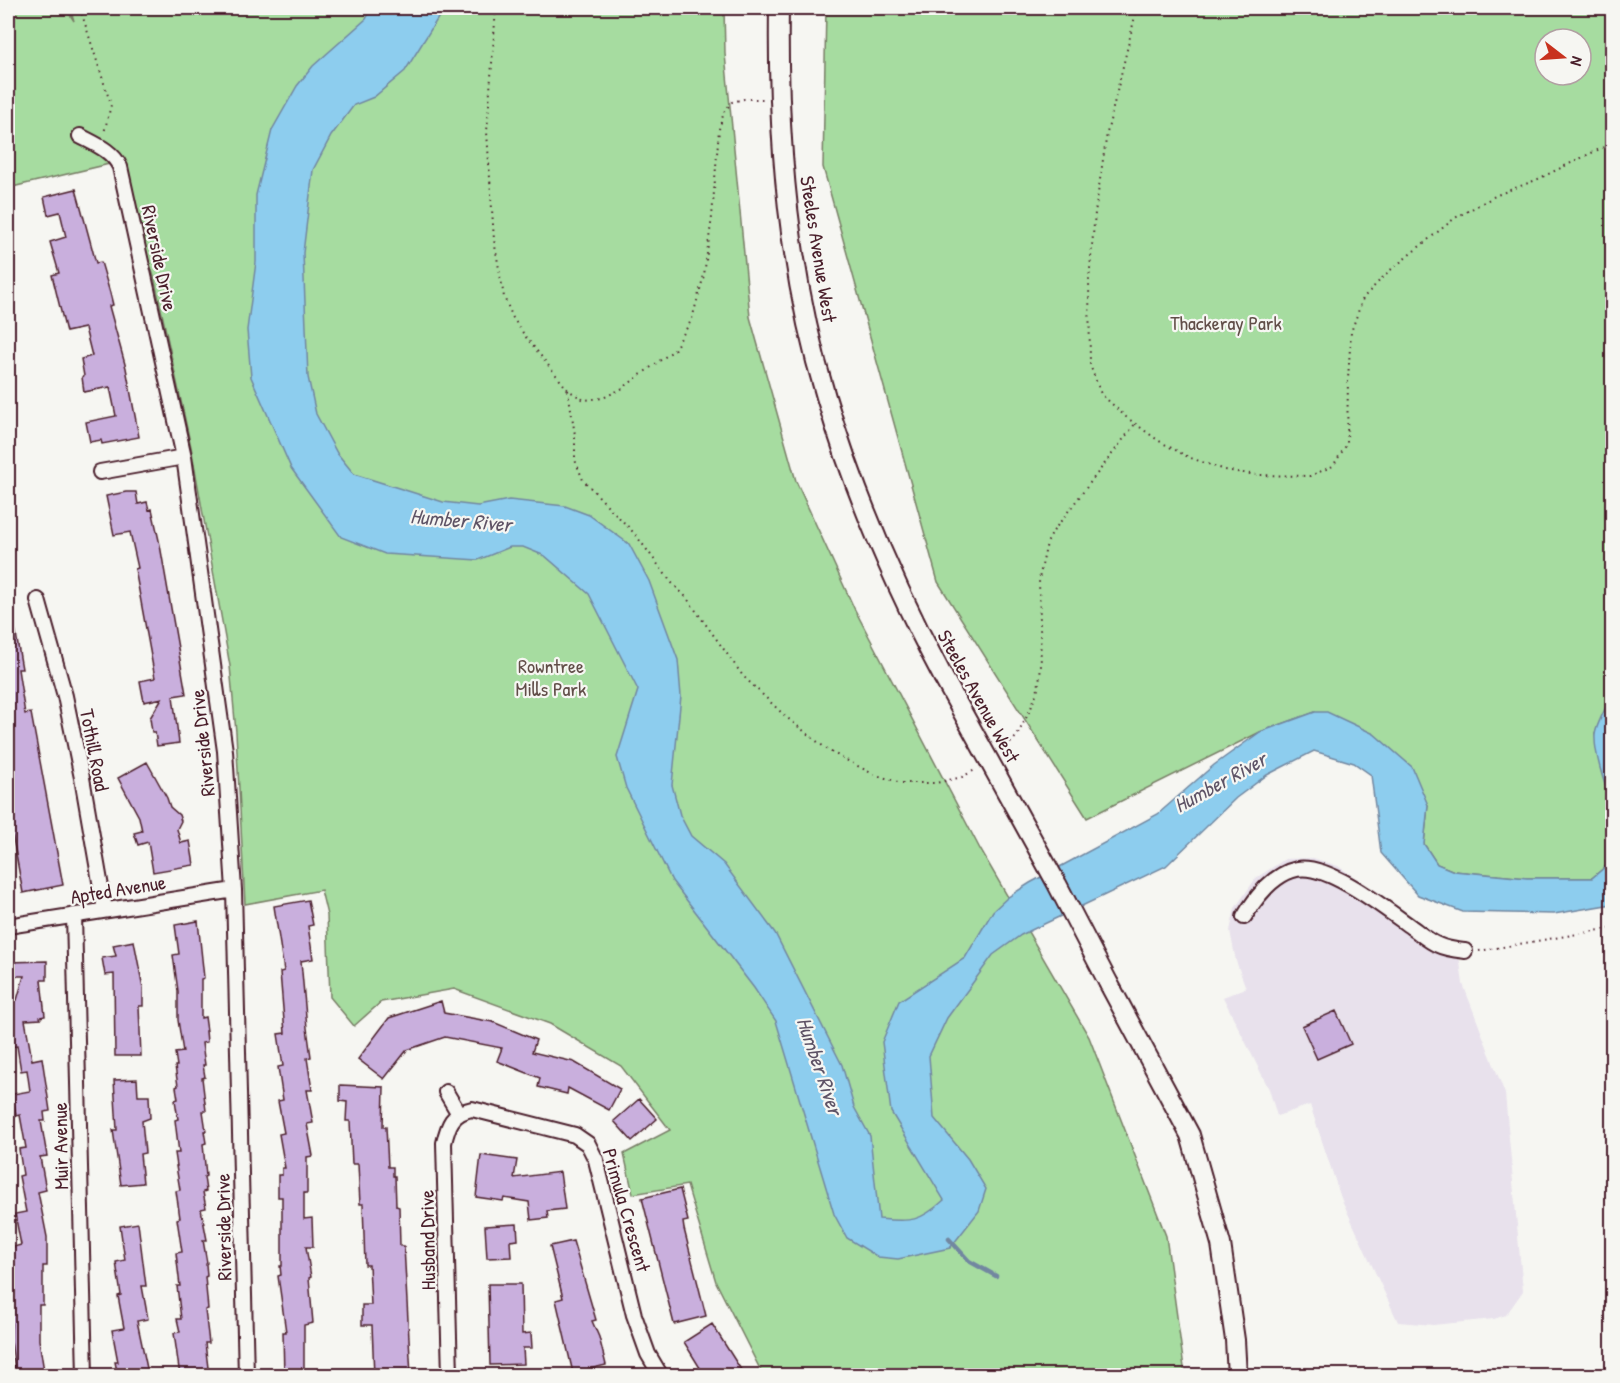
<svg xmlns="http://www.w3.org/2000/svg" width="1620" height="1383" font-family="'Patrick Hand',sans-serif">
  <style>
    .built { fill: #e8e1ec }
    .green { fill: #a6dca0; stroke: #787e66; stroke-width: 1.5; fill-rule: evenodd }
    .water { fill: #8dcdee; stroke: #7287a0; stroke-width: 1.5 }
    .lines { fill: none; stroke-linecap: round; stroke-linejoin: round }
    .stream { stroke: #7287a0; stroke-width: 4.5 }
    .building { fill: #c9afdd; stroke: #4a1f2b; stroke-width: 1.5 }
    .minor-casing { stroke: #4a1f2b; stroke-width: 18 }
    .major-casing { stroke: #4a1f2b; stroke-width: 22 }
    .path { stroke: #4a1f2b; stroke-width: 2; stroke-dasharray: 1.5 4.5; stroke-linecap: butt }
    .minor { stroke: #f6f6f2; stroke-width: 14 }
    .major { stroke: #f6f6f2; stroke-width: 18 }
    .major-bridge-casing { stroke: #4a1f2b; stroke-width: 22; stroke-linecap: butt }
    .major-bridge { stroke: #f6f6f2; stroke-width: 18 }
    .labels { text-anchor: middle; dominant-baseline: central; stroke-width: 4.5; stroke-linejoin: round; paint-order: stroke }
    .street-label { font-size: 20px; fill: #4a1f2b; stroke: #f6f6f2 }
    .park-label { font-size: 20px; fill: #614e48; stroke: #f6f6f2 }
    .water-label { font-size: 21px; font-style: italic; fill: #5e5366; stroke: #f6f6f2 }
  </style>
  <rect width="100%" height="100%" fill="#f6f6f2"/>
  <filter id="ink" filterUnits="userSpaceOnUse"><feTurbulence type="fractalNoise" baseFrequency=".0167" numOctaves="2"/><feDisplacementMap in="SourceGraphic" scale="12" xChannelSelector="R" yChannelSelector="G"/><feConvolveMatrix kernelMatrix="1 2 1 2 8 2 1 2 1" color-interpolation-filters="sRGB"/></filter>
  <g filter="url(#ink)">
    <path class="built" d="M1313,858L1338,866L1454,946L1460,962L1463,984L1505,1094L1523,1291L1506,1315L1494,1319L1433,1325L1398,1322L1341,1198L1310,1105L1277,1116L1269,1089L1223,997L1246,988L1236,961L1230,931L1235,908L1256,878L1285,859Z"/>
    <path class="green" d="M8,8H66L74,21L70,8H724L725,54L750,317L796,481L854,608L980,849L1089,1037L1166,1236L1185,1375H763L716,1282L687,1185L633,1194L624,1154L670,1130L621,1066L550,1024L454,989L381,1002L354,1026L330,997L327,915L321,890L245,904L236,732L230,666L191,447L154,277L118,162L8,188Z
      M826,8H1612V694L1595,734L1607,792L1612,800V861L1592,878H1527L1454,871L1437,864L1424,844L1428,805L1315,712L1260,732L1087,818L938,582L823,167ZM1545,39H1581V75H1545Z"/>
    <path class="water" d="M372,8H443V10L405,71L374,97L354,105L331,136L313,170L303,253L308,377L316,414L337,453L354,474L443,502L478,506L509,500L565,506L589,515L629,544L649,581L678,660L681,696L672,785L680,815L691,836L724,864L775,933L842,1065L854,1107L870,1136L879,1219C911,1222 920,1222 944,1200L891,1112L882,1042L899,1001L965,958L993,911L1008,897L1030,883L1158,814L1214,765L1260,732L1315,712H1327L1374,734L1412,767L1428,805L1424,844L1437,864L1454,871L1527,878H1592L1612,861V904L1554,914L1463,912L1418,895L1381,853L1371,775L1354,763L1314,751L1267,775L1236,798L1166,866L1021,935L993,955L947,1018L929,1056L934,1118L968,1159L986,1189L979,1211L950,1248L898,1259L878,1257L847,1238L834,1214L776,1021L754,988L672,881L626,788L617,757L638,690L589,594L545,556L523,547H510L478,560L385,554L341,537L291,468L251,377L247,330L256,262V195L272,130L297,86L313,66L366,19Z
      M1612,694V800C1604,787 1594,750 1595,735C1596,724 1608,705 1612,694Z"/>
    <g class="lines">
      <path class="stream" d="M949,1239L969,1261L996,1276"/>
    </g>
    <path class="building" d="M76,189L96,263L101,262L110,293L113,305L109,306L126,368L139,437L102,444L101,440L90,442L86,422L116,416L110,387L84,392L82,377L84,376L81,359L92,356L85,328L66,332L52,275L59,273L50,242L66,237L60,212L48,215L44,197Z
      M126,492H136L138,504L147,502L149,510L152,509L160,545L186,694L173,696L179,743L157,746L155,732H152L150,718L162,698L144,702L140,681L155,678L135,569L138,568L130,532L114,535L106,496Z
      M14,622L22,669H18L25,714L31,713L63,885L23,893L8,811V623Z
      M147,762L167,798L170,807L179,815L181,821L177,829L181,843L190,841L194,865L153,872L148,842L138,845L134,833L142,831L139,817L118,778Z
      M308,900L313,925L308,926L313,959L301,961L307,1028L311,1057L307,1058L312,1090H307L313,1123L307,1124L313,1156L307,1157V1193H304V1219L312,1218L313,1247H306L311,1277L309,1278L313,1323L304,1325V1376H284L283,1332H286L278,1276L281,1275L280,1266H282V1197H278V1175H282V1168H285L279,1134L284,1133L278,1101L283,1100L278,1067L283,1066L278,1034L285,1033L280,972L284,971L274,906Z
      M198,921L204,978L201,979V1018L205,1017L207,1031H206L207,1042L202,1043L205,1065H203L205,1077L202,1078L206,1111H203L206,1131H204L206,1143L203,1144L206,1176L204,1177L206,1191L203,1192L206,1208L201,1209L207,1240H203L207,1263L206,1264L207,1276L205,1277L208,1309L205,1310L209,1343H205L209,1376H180L174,1333L180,1332L177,1319H181L177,1286H180L176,1253L182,1252L177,1219L180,1218L176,1191L180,1190L176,1166H177L175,1153H179L175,1120L178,1119L175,1100L178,1099L176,1087L178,1086L175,1066H177L175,1053L183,1052L178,1020V991L173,955L179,954L175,925Z
      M134,941L143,988V1006H139L141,1056H115L114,974L105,975L102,958L116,956L113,945Z
      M47,961V980H41L45,1016L40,1017L41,1019L25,1020L32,1060L42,1058L50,1111L44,1112L45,1121H41L47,1156L40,1157L46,1190L38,1192L47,1237V1266H43V1305H39V1340L44,1371L16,1376L11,1341L13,1263H11L10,1248L21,1245L15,1214L26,1212L19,1176L23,1175L19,1149L26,1148L20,1115L16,1116L13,1094L30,1091L27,1070L21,1071L17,1046L8,1047V1029H11L10,1001L17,1000L24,976H9V962Z
      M441,1001L444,1013L493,1022L536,1040L532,1052L574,1062L620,1089L609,1110L568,1088L567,1094L538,1087L540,1078L497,1061L502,1048L445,1037L407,1050L384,1079L358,1059L389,1018Z
      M1336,1011L1351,1044L1317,1059L1302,1026Z
      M137,1079L138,1096H149L150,1118L142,1121L145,1153L140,1154L143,1183L121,1185L113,1130H117L114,1080Z
      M340,1085L384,1087L383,1127H386L388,1167H393V1176H395L396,1206L399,1207L400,1246H404L411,1376H374L372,1325H362V1305H371L369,1265H365L363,1204H360L358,1164H352L350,1121H346L347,1102L340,1101Z
      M639,1099L657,1119L632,1141L614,1121Z
      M481,1155L517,1160L514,1178L560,1172L565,1209L547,1211L548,1218L531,1220L529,1202L504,1198L503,1201L476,1197Z
      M680,1189L688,1221L683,1222L684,1229L706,1316L674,1324L642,1198Z
      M138,1223L146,1286H142L148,1319L137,1321L148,1373L145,1374L146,1376H118L115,1362H118L112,1330L124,1328L118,1296L121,1295L116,1262L125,1260L120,1226Z
      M517,1224L518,1240L510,1241L511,1257L487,1258L485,1226Z
      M573,1241L596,1320L592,1321L599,1337L606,1365L573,1373L556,1300L563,1298L550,1246Z
      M488,1284H521L522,1334L531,1333L532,1348H523L524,1364L490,1365Z
      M712,1324L731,1354L745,1376H705L684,1342Z"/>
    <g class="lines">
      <defs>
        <path id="minor" d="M80,136C95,144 113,151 120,167L184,457L225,751L234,890L246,1376
          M100,472L184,457
          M38,600L65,696L82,778L105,910
          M74,915L85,1376
          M1244,917C1256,897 1273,874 1297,869C1328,863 1386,909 1411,927C1420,933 1428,941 1438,945C1446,949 1456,950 1465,951
          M8,926L234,890
          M446,1092L459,1114
          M450,1376L444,1143C448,1125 452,1113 472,1109L575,1135L588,1144L596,1160L634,1315L648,1354L661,1376"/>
        <path id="major" d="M779,8C777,138 788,272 826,397C855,495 895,587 943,677
          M1109,984L1190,1135L1221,1244L1235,1340L1237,1376"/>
      </defs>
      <use href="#minor" class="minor-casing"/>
      <use href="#major" class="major-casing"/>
      <path class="path" d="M80,8L111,105L104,133
        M496,8L487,132L494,240L504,297L513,318L525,336L568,390L584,400L603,398L623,388L674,350L692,319L704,275L712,217L719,129L724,112L732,102L744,99H764
        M1137,8L1107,133L1095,213L1089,280L1090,365L1101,394L1126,417L1159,441L1188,457L1225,470L1256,475L1310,476L1333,466L1347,444L1348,379L1351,332L1363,298L1388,272L1455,218L1497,195L1536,180L1612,143
        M568,390L575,435V460L583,480L635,534L671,582L686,597L743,676L785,716L829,751L873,774L901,783H936L962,777L975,770
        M1002,752L1017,736L1031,708L1038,689L1041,668L1039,579L1047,543L1054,530L1135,424
        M1479,951L1612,928"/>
      <use href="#minor" class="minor"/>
      <use href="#major" class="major"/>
      <defs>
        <path id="major-bridge" d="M943,677L1057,884L1109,984"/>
      </defs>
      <use href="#major-bridge" class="major-bridge-casing"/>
      <use href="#major-bridge" class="major-bridge"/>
    </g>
  </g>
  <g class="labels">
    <g class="street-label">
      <text transform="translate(819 249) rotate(81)">Steeles Avenue West</text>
      <text transform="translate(160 258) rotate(78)">Riverside Drive</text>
      <text transform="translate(979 696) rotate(61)">Steeles Avenue West</text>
      <text transform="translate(202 743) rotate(-96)">Riverside Drive</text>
      <text transform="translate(95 750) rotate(79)">Tothill Road</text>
      <text transform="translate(118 889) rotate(-9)">Apted Avenue</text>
      <text transform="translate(60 1146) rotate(-91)">Muir Avenue</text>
      <text transform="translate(627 1210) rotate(74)">Primula Crescent</text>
      <text transform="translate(223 1227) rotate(-91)">Riverside Drive</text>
      <text transform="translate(427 1240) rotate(-91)">Husband Drive</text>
    </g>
    <g class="park-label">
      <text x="1226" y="322">Thackeray Park</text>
      <text x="551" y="665">Rowntree<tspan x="551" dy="23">Mills Park</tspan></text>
    </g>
    <g class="water-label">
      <text transform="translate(461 520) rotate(5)">Humber River</text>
      <text transform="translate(1220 782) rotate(-29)">Humber River</text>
      <text transform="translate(820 1066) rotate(71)">Humber River</text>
    </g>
  </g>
  <rect width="1620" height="1383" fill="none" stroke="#f6f6f2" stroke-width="30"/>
  <rect x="15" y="15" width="1590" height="1353" fill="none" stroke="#4a1f2b" stroke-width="2" filter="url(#ink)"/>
  <g transform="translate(1563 57) rotate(107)"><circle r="28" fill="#f6f6f2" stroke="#b1a0a2" stroke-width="1.5"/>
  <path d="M0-4.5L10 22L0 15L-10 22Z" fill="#c8321e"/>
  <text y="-9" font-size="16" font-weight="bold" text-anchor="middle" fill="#4a1f2b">N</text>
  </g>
</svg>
